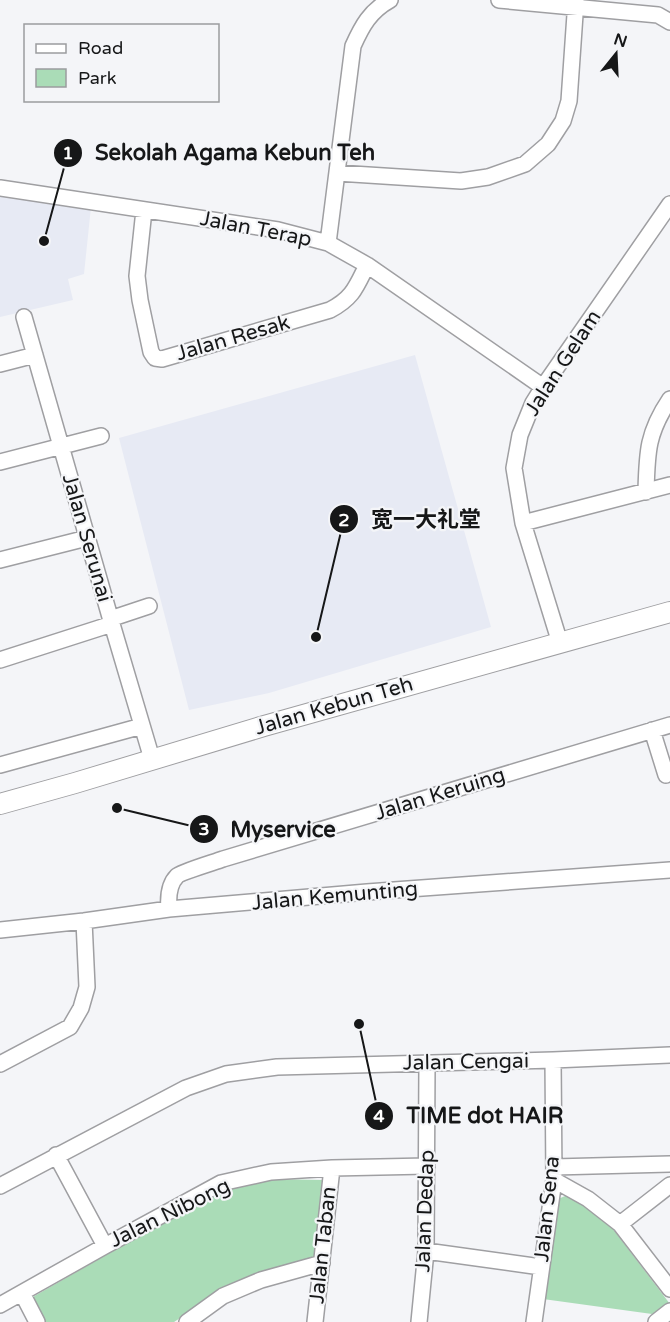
<svg xmlns="http://www.w3.org/2000/svg" width="670" height="1322" font-family="'Varela Round','Noto Sans SC',sans-serif">
  <style>
    .built { fill: #e7eaf4 }
    .green { fill: #aadcb7 }
    .lines { fill: none; stroke-linecap: round; stroke-linejoin: round }
    .minor-casing { stroke: #9f9fa2; stroke-width: 18 }
    .major-casing { stroke: #9f9fa2; stroke-width: 22 }
    .minor { stroke: #fff; stroke-width: 15 }
    .major { stroke: #fff; stroke-width: 20 }
    .labels { text-anchor: middle; dominant-baseline: central; stroke-width: 4.5; stroke-linejoin: round; paint-order: stroke }
    .street-label { font-size: 21px; fill: #161718; stroke: #f4f5f8 }
    .leader { fill: none; stroke: #161718; stroke-width: 2 }
    .callout-dot { fill: #161718; stroke: #f4f5f8; stroke-width: 2 }
    .mark-label { font-size: 18px; text-anchor: middle; font-weight: bold; fill: #fff }
    .callout-label { font-size: 22px; text-anchor: middle; font-weight: bold; fill: #161718; stroke: #f4f5f8; stroke-width: 4.5; stroke-linejoin: round; paint-order: stroke }
  </style>
  <rect width="100%" height="100%" fill="#f4f5f8"/>
  <path class="built" d="M0,195L91,207L84,274L68,279L73,300L0,317Z
    M415,355L491,627L269,693L189,710L119,438Z"/>
  <path class="green" d="M269,1179L322,1180L317,1257L214,1296L174,1322H43L31,1298L223,1188Z
    M570,1194L586,1204L613,1229L670,1304L652,1314L543,1299L558,1199Z"/>
  <g class="lines">
    <defs>
      <path id="minor" d="M499,0L658,15L670,22
        M337,173L461,181L488,177L525,164L548,144L563,121L569,101L576,0
        M0,188L278,230L328,243L367,265L543,387
        M144,210L137,276L140,300L151,352L155,358L162,359L330,310C353,298 356,287 367,265
        M328,243L353,46C362,26 370,11 390,0
        M24,317L112,624L152,759
        M0,364L35,355
        M0,462L101,436
        M646,492C647,453 647,433 670,399
        M523,523L670,485
        M0,560L87,538
        M110,619L149,606
        M560,643L523,523L514,468L520,435L533,403L543,387L670,204
        M0,660L112,624
        M652,730L666,775
        M0,765L142,726
        M169,909C168,898 168,885 177,876C181,872 215,862 223,859L670,725
        M0,930L84,921L169,909L367,892L670,870
        M0,1064L70,1027L81,1008L87,987L84,921
        M56,1155L105,1246
        M554,1167L670,1164
        M554,1180L588,1199L620,1224L670,1289
        M0,1186L186,1088L226,1074L277,1067L553,1060L670,1055
        M620,1224L670,1185
        M426,1251L541,1267
        M22,1293L37,1322
        M0,1305L105,1246L221,1183L271,1172L332,1168L427,1166
        M187,1322L223,1296L261,1280L322,1263
        M315,1322L332,1168
        M419,1322L426,1251L427,1063
        M534,1322L554,1180L553,1060
        M656,1322L670,1311"/>
      <path id="major" d="M0,804L75,783L264,726L670,612"/>
    </defs>
    <use href="#minor" class="minor-casing"/>
    <use href="#major" class="major-casing"/>
    <use href="#minor" class="minor"/>
    <use href="#major" class="major"/>
  </g>
  <g class="labels">
    <g class="street-label">
      <text transform="translate(256 229) rotate(11)">Jalan Terap</text>
      <text transform="translate(233 338) rotate(-16)">Jalan Resak</text>
      <text transform="translate(563 363) rotate(-57)">Jalan Gelam</text>
      <text transform="translate(87 538) rotate(74)">Jalan Serunai</text>
      <text transform="translate(334 706) rotate(-16)">Jalan Kebun Teh</text>
      <text transform="translate(440 794) rotate(-17)">Jalan Keruing</text>
      <text transform="translate(335 896) rotate(-5)">Jalan Kemunting</text>
      <text transform="translate(466 1062) rotate(-1)">Jalan Cengai</text>
      <text transform="translate(547 1209) rotate(-84)">Jalan Sena</text>
      <text transform="translate(425 1211) rotate(-88)">Jalan Dedap</text>
      <text transform="translate(170 1213) rotate(-26)">Jalan Nibong</text>
      <text transform="translate(323 1245) rotate(-84)">Jalan Taban</text>
    </g>
  </g>
  <path class="leader" d="M44 241L68 153M316 637L344 519M117 808L204 829M359 1024L379 1116"/>
  <g class="callout-dot">
    <circle cx="44" cy="241" r="6"/>
    <circle cx="316" cy="637" r="6"/>
    <circle cx="117" cy="808" r="6"/>
    <circle cx="359" cy="1024" r="6"/>
    <circle cx="68" cy="153" r="15"/>
    <circle cx="344" cy="519" r="15"/>
    <circle cx="204" cy="829" r="15"/>
    <circle cx="379" cy="1116" r="15"/>
  </g>
  <g class="mark-label">
    <text x="68" y="159">1</text>
    <text x="344" y="526">2</text>
    <text x="204" y="835">3</text>
    <text x="379" y="1122">4</text>
  </g>
  <g class="callout-label">
    <text x="235" y="160">Sekolah Agama Kebun Teh</text>
    <text x="426" y="527">宽一大礼堂</text>
    <text x="283" y="837">Myservice</text>
    <text x="485" y="1123">TIME dot HAIR</text>
  </g>
  <rect x="24" y="24" width="195" height="78" fill="#f4f5f8" stroke="#9b9c9e" stroke-width="1.5"/>
  <rect x="36" y="44" width="30" height="9" fill="#ffffff" stroke="#9b9c9e" stroke-width="1.5"/>
  <text x="78" y="54" font-size="18" fill="#161718">Road</text>
  <rect x="36" y="69" width="30" height="18" fill="#aadcb7" stroke="#9b9c9e" stroke-width="1.5"/>
  <text x="78" y="84" font-size="18" fill="#161718">Park</text>
  <g transform="translate(616 54) rotate(18)" stroke="#f4f5f8" stroke-width="4.5" paint-order="stroke">
  <path d="M0-4.5L10 22L0 15L-10 22Z" fill="#161718"/>
  <text y="-9" font-size="16" font-weight="bold" text-anchor="middle" fill="#161718">N</text>
  </g>
</svg>
